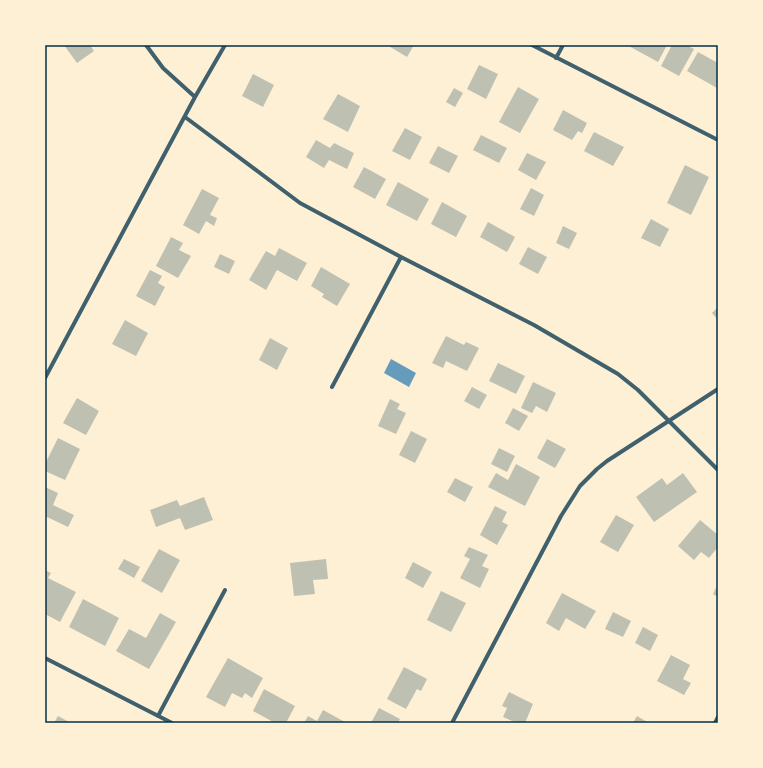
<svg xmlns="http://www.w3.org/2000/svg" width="763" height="768" font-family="Lato,sans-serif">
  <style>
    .water { fill: #669bbc }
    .building { fill: #bec0b2 }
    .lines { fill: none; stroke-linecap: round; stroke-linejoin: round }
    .minor { stroke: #3f606c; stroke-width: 4 }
    .neatline { fill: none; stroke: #003049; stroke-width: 1.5 }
  </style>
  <rect width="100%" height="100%" fill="#fdf0d5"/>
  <path class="water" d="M391,359L416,373L409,387L384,373Z"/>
  <path class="building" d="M64,45H90L94,51L77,63Z
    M387,45H414L407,57Z
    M627,45H667L658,62Z
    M672,45H686L694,49L679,76L661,66Z
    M698,52L718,63V86L717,88L687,71Z
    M479,65L498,74L486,99L467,89Z
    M253,74L274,85L263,107L242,96Z
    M518,87L539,99L520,133L499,122Z
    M454,88L463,93L455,107L446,102Z
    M338,94L360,106L348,132L323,119Z
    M563,110L587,123L582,133L578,131L572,140L553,130Z
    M405,128L422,137L410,160L392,151Z
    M594,132L624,147L613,166L584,151Z
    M481,135L507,148L499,163L473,150Z
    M316,140L330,148L334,143L354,153L347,169L329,160L324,168L306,157Z
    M438,146L458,156L449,173L429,163Z
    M527,153L546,162L536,180L518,170Z
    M685,165L709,177L691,215L667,203Z
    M364,167L386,179L375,199L353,187Z
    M398,182L429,199L417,221L386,205Z
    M531,188L544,195L534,216L520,209Z
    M202,189L219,198L210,215L217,218L214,226L206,221L199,234L183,225Z
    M442,202L467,216L456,237L431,224Z
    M651,219L669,229L660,247L641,238Z
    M488,222L515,237L507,252L480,237Z
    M563,226L577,233L569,249L556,243Z
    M171,237L183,243L179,250L191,256L178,278L156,266Z
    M528,247L547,257L538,274L519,264Z
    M279,248L307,263L297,281L277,270L266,290L249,280L266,251L275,256Z
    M220,254L235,261L229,274L214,267Z
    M321,267L350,284L337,306L322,297L324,294L311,286Z
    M150,270L162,276L158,283L165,287L155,306L136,296Z
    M718,307V320L712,313Z
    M125,320L148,333L136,356L112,344Z
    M446,336L464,345L466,342L479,348L467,371L446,361L443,368L432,363Z
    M270,338L288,348L277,370L259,360Z
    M498,363L525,376L516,394L489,381Z
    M533,382L556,393L547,412L536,406L532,413L521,408Z
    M472,387L487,395L479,409L464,401Z
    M77,398L99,411L86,435L63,423Z
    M390,399L400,404L397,409L406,413L396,434L378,426Z
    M513,408L528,416L519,431L505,423Z
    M411,431L427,439L415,463L399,455Z
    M58,438L80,449L65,480L45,471V464Z
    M547,439L566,449L555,468L537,458Z
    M499,448L515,456L507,472L491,464Z
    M516,464L540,477L525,506L488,487L496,473L508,480Z
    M683,473L697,492L654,522L636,497L662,478L667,485Z
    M455,478L473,487L465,502L447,492Z
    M45,487L58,493L53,505L74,515L68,527L45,516Z
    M204,497L213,520L185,530L180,518L156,527L150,510L177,500L180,506Z
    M495,506L507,512L502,522L508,525L497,545L480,535Z
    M616,515L634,525L618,552L600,542Z
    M700,520L718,535V547L709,558L701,552L694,560L678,546Z
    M469,547L488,555L482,566L489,569L480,588L460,578L470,559L464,556Z
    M159,549L180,560L162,593L141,581Z
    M124,559L140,567L134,578L118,569Z
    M326,559L328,579L313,580L315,594L294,596L290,563Z
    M413,562L432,572L423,588L405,578Z
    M45,570L51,573L48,578L76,592L60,622L45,614Z
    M718,584V597L713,594Z
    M441,591L466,603L451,632L427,620Z
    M562,593L596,611L585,629L566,618L559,631L546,623Z
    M83,599L119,618L105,646L69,627Z
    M613,612L631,621L623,637L605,629Z
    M160,613L176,622L149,669L116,651L129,629L146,638Z
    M643,627L658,635L650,651L635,643Z
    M671,655L690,665L683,679L691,683L684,695L657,681Z
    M228,658L263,678L252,698L245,693L242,698L232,693L225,707L206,697Z
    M404,667L427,679L421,691L417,689L406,709L387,699Z
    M264,689L295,706L286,723H275L253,711Z
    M509,692L533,704L525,723H517L503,717L507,708L502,706Z
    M379,708L400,719L398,723H371Z
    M323,710L345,722L344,723H304L308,716L317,721Z
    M58,716L71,723H54Z
    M637,716L649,723H633Z"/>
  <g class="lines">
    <path class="minor" d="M146,45L163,68L195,97
      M532,45L718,140
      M556,58L563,45
      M185,117L300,203L401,257L534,325L618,374L638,390L718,470
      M45,378L195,97L225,45
      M332,387L401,257
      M45,658L172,723
      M158,716L225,590
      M452,723L561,516L580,486L597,469L607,461L718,389
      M715,723L718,717"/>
  </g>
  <rect width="763" height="768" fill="none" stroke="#fdf0d5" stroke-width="92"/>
  <rect x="46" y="46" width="671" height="676" class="neatline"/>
</svg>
